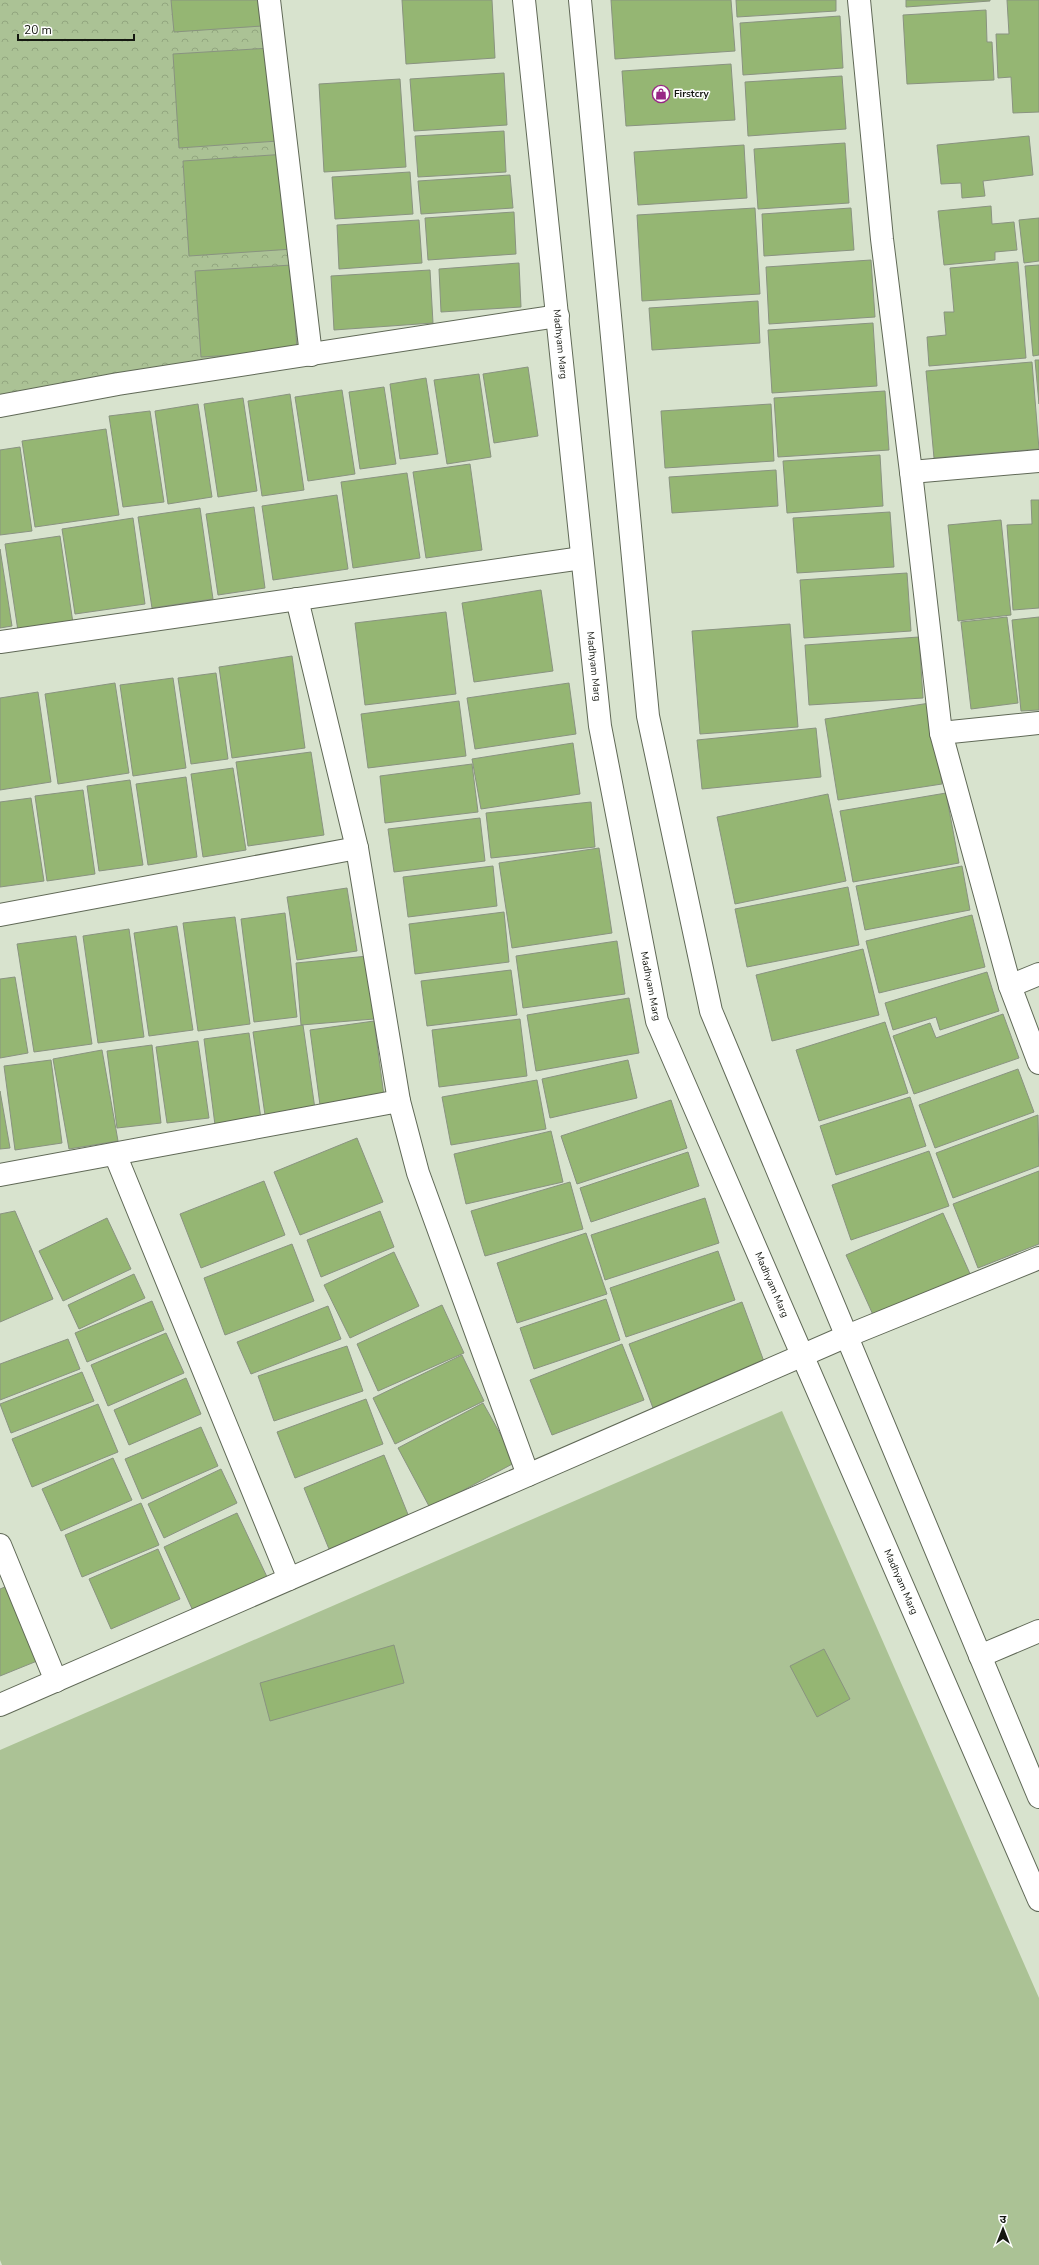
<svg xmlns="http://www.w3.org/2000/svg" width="1039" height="2265" font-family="'Nunito Sans','Noto Sans Devanagari',sans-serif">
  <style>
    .forest { fill: url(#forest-crowns) }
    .garden { fill: #abc295 }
    .building { fill: #95b673; stroke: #899380 }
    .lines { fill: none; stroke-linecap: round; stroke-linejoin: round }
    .minor-casing { stroke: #606957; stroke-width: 24 }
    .minor { stroke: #fff; stroke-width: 22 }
    .labels { text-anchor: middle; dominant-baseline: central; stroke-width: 3; stroke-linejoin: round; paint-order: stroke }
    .poi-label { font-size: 10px; font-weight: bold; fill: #141710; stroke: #fff; text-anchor: start }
    .street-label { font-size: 10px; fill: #141710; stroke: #fff }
  </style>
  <defs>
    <pattern id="forest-crowns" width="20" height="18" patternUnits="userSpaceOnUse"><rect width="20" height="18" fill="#abc295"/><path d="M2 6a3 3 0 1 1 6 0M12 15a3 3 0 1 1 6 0" fill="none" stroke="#92a67f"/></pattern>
  </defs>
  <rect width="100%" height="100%" fill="#d8e3ce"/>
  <path class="forest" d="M0,0H269L311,355L0,409Z"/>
  <path class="garden" d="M782,1411L1039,1998V2265H2L0,2260V1750Z"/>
  <path class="building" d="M171,0H260L262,26L174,32Z
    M402,0H492L495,58L406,64Z
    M611,0H731L735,51L615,59Z
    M736,0H836V11L737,17Z
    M906,0H990V1L906,7Z
    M1007,0H1039V112L1013,113L1011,77L998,78L996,34H1009Z
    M986,10L987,42H992L994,80L907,84L903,15Z
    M840,16L843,68L743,75L740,23Z
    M271,48L278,141L179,148L173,54Z
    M731,64L735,120L626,126L622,71Z
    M504,73L507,125L414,131L410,79Z
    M842,76L846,129L748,136L745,82Z
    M400,79L406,167L324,172L319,84Z
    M504,131L506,172L418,177L415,136Z
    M1029,136L1033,175L983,181L985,196L962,198L961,183L941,184L937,145Z
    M845,143L849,203L758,209L754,149Z
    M744,145L747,198L638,205L634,152Z
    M287,154L293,249L189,256L183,161Z
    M410,172L413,214L335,219L332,177Z
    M510,175L513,208L421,214L418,181Z
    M991,206L992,224L1014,222L1017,250L995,252V260L944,265L938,211Z
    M755,208L760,294L642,301L637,215Z
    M851,208L854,250L764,256L762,214Z
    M514,212L516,254L428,260L425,218Z
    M1039,218V261L1024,263L1019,220Z
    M419,220L422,263L339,269L337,225Z
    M871,260L875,317L769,324L766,267Z
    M1018,262L1026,358L929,366L927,337L946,335L944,312H954L950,268Z
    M519,263L521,307L441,312L439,269Z
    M292,265L297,351L201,357L195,271Z
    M1039,265V355L1033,356L1025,266Z
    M430,270L433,323L334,330L331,276Z
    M758,301L760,343L652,350L649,308Z
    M873,323L877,386L772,393L768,330Z
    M1035,360H1039V404Z
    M1032,362L1039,449L934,458L926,371Z
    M528,367L538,436L494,443L483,374Z
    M479,374L491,457L447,464L434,380Z
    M426,378L438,454L400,459L390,384Z
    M384,387L396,464L360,469L349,392Z
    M342,390L355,474L308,481L295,397Z
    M885,391L889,450L778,457L774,398Z
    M290,394L304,490L262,496L248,401Z
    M243,398L257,491L218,497L204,404Z
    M198,404L212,497L168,504L155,411Z
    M771,404L774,461L665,468L661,411Z
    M150,411L164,502L123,507L109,416Z
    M106,429L119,515L35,527L22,441Z
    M20,447L32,531L0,535V450Z
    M880,455L883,506L787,513L783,461Z
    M470,464L482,550L426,558L413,472Z
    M776,470L778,506L672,513L669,477Z
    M407,473L420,558L353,568L341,482Z
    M337,495L348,569L273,580L262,506Z
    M1031,500H1039V608L1013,610L1007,525L1032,524Z
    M254,507L265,588L218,595L206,514Z
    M200,508L213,599L152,608L138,517Z
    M890,512L894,567L797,573L793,518Z
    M133,518L145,604L75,614L62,529Z
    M1001,520L1011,615L958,621L948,525Z
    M60,536L73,623L18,631L5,544Z
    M0,549L12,626L0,628Z
    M907,573L911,631L804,638L800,580Z
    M541,590L553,671L474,682L462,603Z
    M446,612L456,694L365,705L355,623Z
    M1007,617L1018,703L971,709L961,622Z
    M1039,617V710L1021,711L1012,620Z
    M790,624L798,727L700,734L692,631Z
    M919,637L923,698L809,705L805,645Z
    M292,656L305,748L232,758L219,667Z
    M216,673L228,759L191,764L178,678Z
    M173,678L186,768L133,776L120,685Z
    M115,683L129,773L58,784L45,694Z
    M569,683L576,734L475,749L467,698Z
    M38,692L51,782L0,790V698Z
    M459,701L466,756L368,768L361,714Z
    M930,703L942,784L838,800L825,719Z
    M816,728L821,777L702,789L697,740Z
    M573,743L580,794L481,809L472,759Z
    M311,752L324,835L248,846L236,762Z
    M472,764L478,812L385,823L380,776Z
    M233,768L246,850L203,857L191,774Z
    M186,777L197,857L148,865L136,784Z
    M130,780L143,865L99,871L87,786Z
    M83,790L95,874L47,881L35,796Z
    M946,793L959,863L853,882L840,811Z
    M828,794L846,881L735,904L717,817Z
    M31,798L44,881L0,887V802Z
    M591,802L595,847L491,858L486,813Z
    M480,818L485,861L394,872L388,829Z
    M599,848L612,933L512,948L499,863Z
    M493,866L497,906L408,917L403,877Z
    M962,866L970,910L865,930L856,886Z
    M848,887L859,945L747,967L735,909Z
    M347,888L357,951L297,960L287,897Z
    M504,912L509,962L415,974L409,924Z
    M285,913L297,1017L254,1022L241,919Z
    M972,915L985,967L879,993L866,941Z
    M235,917L250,1024L198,1031L183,923Z
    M177,926L193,1030L149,1036L134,933Z
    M129,929L144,1037L98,1043L83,936Z
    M76,936L92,1044L34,1052L17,944Z
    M617,941L625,994L523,1008L516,956Z
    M863,949L879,1015L772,1041L756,975Z
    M368,956L374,1019L301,1025L296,963Z
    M511,970L517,1015L427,1026L421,981Z
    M987,972L999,1011L940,1030L936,1017L893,1030L885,1003Z
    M15,977L28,1053L0,1058V979Z
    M629,998L639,1053L536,1071L527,1015Z
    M1003,1014L1019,1058L914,1094L893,1036L930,1023L936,1038Z
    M520,1019L527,1076L439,1087L432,1030Z
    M374,1021L384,1096L320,1105L310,1030Z
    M885,1022L908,1093L819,1121L796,1050Z
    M303,1025L315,1109L265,1115L253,1032Z
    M249,1033L261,1119L215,1125L204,1039Z
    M198,1041L209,1118L167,1123L156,1047Z
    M152,1045L161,1123L117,1128L107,1051Z
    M102,1050L118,1141L69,1149L53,1059Z
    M51,1060L62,1143L15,1150L4,1066Z
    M628,1060L637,1098L550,1118L542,1079Z
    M1018,1069L1034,1112L935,1148L919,1105Z
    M537,1080L546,1129L451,1145L442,1097Z
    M0,1091L10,1148L0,1149Z
    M910,1097L926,1146L836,1175L820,1126Z
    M671,1100L687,1148L577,1184L561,1136Z
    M1038,1115L1039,1166L953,1198L936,1153Z
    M551,1131L563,1182L466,1204L454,1154Z
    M357,1138L383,1202L300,1235L274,1172Z
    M929,1151L949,1206L851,1240L832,1185Z
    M688,1152L699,1186L591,1222L580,1188Z
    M1039,1171V1244L978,1268L953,1204Z
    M264,1181L285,1235L201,1268L180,1214Z
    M570,1182L583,1229L485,1256L471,1211Z
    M705,1198L719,1243L605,1280L591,1235Z
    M15,1211L53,1299L0,1322V1214Z
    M380,1211L394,1247L321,1277L307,1240Z
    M943,1213L971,1276L874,1317L846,1255Z
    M107,1218L131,1269L63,1301L39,1251Z
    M586,1233L607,1294L517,1323L497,1263Z
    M292,1244L314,1301L225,1335L204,1278Z
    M718,1251L735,1300L626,1337L610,1288Z
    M394,1252L419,1306L350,1338L324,1285Z
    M134,1274L145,1298L79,1329L68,1305Z
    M606,1299L620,1340L534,1369L520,1328Z
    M152,1301L164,1330L87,1362L75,1333Z
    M742,1302L766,1367L653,1408L629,1344Z
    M442,1305L464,1353L378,1391L357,1344Z
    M328,1306L341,1339L251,1374L237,1342Z
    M166,1333L184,1373L108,1406L91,1365Z
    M68,1339L80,1369L0,1400V1364Z
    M622,1344L644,1400L552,1435L530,1380Z
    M347,1346L363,1391L274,1421L258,1376Z
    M462,1355L484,1401L395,1444L373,1398Z
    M82,1372L94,1401L11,1433L0,1404Z
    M186,1378L201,1414L129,1445L114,1410Z
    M366,1399L383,1444L295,1478L277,1432Z
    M483,1403L516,1462L430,1508L398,1448Z
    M98,1404L118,1452L32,1487L12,1439Z
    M201,1427L218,1466L142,1499L125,1459Z
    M384,1455L409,1517L329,1549L304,1488Z
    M113,1458L132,1500L61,1531L42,1489Z
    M221,1469L237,1503L164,1538L148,1504Z
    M141,1503L159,1545L82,1577L65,1535Z
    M237,1513L268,1579L194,1613L164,1547Z
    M158,1549L180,1599L111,1629L89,1579Z
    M12,1584L42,1659L0,1676V1589Z
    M394,1645L404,1683L270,1721L260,1683Z
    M824,1649L850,1699L817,1717L790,1666Z"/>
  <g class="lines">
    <defs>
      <g id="minor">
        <path d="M269,0L311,355"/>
        <path id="s1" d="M524,0L600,726L657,1021L1039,1900"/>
        <path d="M580,0L648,716L711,1011L1039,1797"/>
        <path d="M859,0L882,239L911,472L941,733L1010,986L1039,1063"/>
        <path d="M0,406L118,384L558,316"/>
        <path d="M911,472L1039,461"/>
        <path d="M297,599L357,848L399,1101L418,1173L528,1475"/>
        <path d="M0,642L582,558"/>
        <path d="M941,733L1039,723"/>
        <path d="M0,915L357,848"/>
        <path d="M1010,986L1039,974"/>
        <path d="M115,1154L289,1579"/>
        <path d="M0,1175L399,1101"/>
        <path d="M0,1545L56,1681"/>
        <path d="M980,1656L1039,1631"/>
        <path d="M0,1705L847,1336L1039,1258"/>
      </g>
    </defs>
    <use href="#minor" class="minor-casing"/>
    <use href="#minor" class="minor"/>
  </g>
  <defs>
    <symbol id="shop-ring" viewBox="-11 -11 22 22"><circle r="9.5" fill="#fff" stroke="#982685" stroke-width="1.5"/><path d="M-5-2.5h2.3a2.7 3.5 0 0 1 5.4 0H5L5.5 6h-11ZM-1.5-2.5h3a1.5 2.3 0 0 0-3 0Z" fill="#982685"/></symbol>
  </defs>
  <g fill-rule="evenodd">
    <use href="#shop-ring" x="651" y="84" width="20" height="20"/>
  </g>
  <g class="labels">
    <g class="poi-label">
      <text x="674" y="94">Firstcry</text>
    </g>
    <g class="street-label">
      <text stroke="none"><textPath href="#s1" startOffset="346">Madhyam Marg</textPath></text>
      <text stroke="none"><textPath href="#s1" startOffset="670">Madhyam Marg</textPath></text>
      <text stroke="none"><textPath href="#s1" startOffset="995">Madhyam Marg</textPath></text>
      <text stroke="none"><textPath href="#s1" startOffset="1318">Madhyam Marg</textPath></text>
      <text stroke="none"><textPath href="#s1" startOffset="1642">Madhyam Marg</textPath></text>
    </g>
  </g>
  <g transform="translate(1003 2229)" stroke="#ffffff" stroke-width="3" paint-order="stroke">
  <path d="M0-3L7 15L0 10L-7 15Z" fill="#141710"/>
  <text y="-6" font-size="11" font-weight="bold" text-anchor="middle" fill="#141710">उ</text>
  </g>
  <path d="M18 34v6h116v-6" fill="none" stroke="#141710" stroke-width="2"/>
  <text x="24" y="34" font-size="12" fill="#141710" stroke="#ffffff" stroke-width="3" paint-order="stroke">20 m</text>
</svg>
